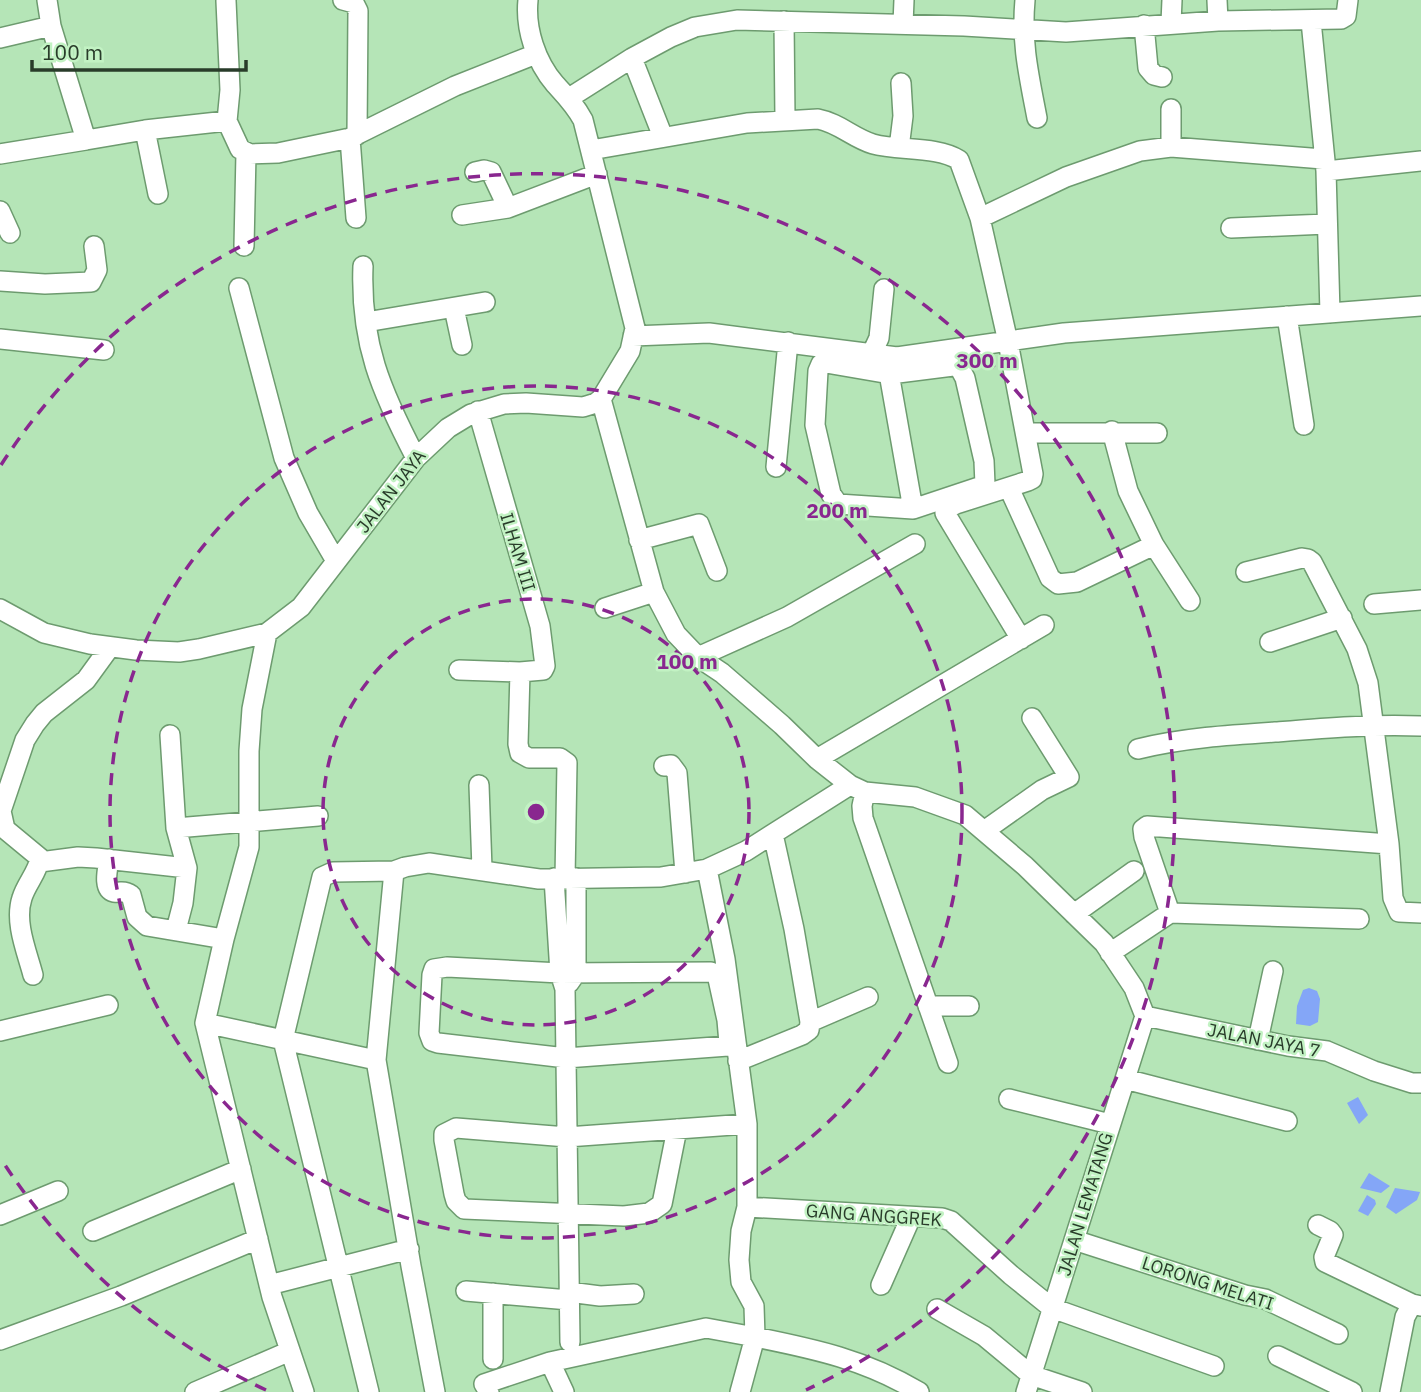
<svg xmlns="http://www.w3.org/2000/svg" width="1421" height="1392" font-family="'IBM Plex Sans',sans-serif">
  <style>
    .water { fill: #84a6f7 }
    .lines { fill: none; stroke-linecap: round; stroke-linejoin: round }
    .minor-casing { stroke: #6d9b6f; stroke-width: 22 }
    .minor { stroke: #fff; stroke-width: 19 }
    .ring { fill: none; stroke: #89278f; stroke-width: 3.5; stroke-dasharray: 12 9 }
    .labels { text-anchor: middle; dominant-baseline: central; stroke-width: 5; stroke-linejoin: round; paint-order: stroke }
    .street-label { font-size: 18px; fill: #293c2a; stroke: #c2f2c3 }
    .centre { fill: #89278f; stroke: #c2f2c3; stroke-width: 3.5 }
    .ring-label { font-size: 21px; text-anchor: middle; font-weight: bold; fill: #89278f; stroke: #c2f2c3; stroke-width: 5; stroke-linejoin: round; paint-order: stroke }
  </style>
  <rect width="100%" height="100%" fill="#b5e5b7"/>
  <path class="water" d="M1309,988L1317,991L1320,999L1318,1022L1310,1026L1296,1024L1297,1006L1303,990Z
    M1358,1097L1368,1115L1359,1124L1347,1103Z
    M1369,1173L1390,1186L1381,1193L1360,1188Z
    M1395,1188L1420,1192L1417,1200L1396,1214L1386,1207Z
    M1367,1195L1375,1200L1376,1204L1368,1216L1358,1211Z"/>
  <g class="lines">
    <defs>
      <path id="minor" d="M47,0L51,26L86,140L145,130L227,121L240,149L250,154L278,153L350,138L455,86L536,54
        M343,0L354,3L358,11L357,135
        M1025,0C1021,43 1029,76 1037,118
        M1217,0L1218,21L1341,19L1346,16L1348,0
        M226,1L230,90L227,121
        M784,21L785,119
        M1311,21L1326,171L1330,313
        M1171,23L1172,0
        M903,24L904,0
        M1144,25L1148,68L1154,75L1162,77
        M0,38L51,26
        M632,58L663,137
        M569,98L632,58L671,37L695,27L737,20L964,26L1066,32L1218,21
        M1171,109V147
        M145,130L158,194
        M350,138L356,218
        M899,148L903,116L901,83
        M591,150L747,123L818,119C839,123 853,138 873,144C898,151 937,146 959,160L980,218L1008,342L1033,474L1032,479L1028,481L956,504L946,509L945,513L1021,639
        M0,154L86,140
        M1326,171L1421,161
        M475,172L484,170L491,172L508,208L597,174
        M0,211L10,233
        M462,215L508,208
        M980,218L1066,177L1140,151L1171,147L1323,159
        M1231,228L1327,224
        M244,246L246,153
        M363,266C360,343 381,391 416,458
        M0,281L45,284L91,282L97,270L94,246
        M239,288L284,458L308,513L336,561
        M454,308L462,345
        M1287,316L1304,425
        M366,322L485,302
        M633,336L709,333L897,357L1064,333L1421,306
        M0,339L104,350
        M872,353L879,338L884,289
        M887,362L913,509
        M826,363L890,374L953,366L959,367L965,378L984,461L985,485L913,509L838,504L831,494L815,425L818,371L821,364Z
        M601,399L654,592L676,634L698,657L722,673L782,725L817,759L850,785L865,792L915,797L965,815L1025,866L1104,943L1134,988L1145,1016
        M1112,431L1128,491L1154,545L1190,601
        M1026,433H1157
        M776,467L788,342
        M1009,488L1050,578L1058,584L1077,582L1154,545
        M639,540L699,524L717,571
        M1246,572L1302,558L1308,559L1312,562L1357,649L1368,683L1389,844L1393,898L1399,912L1421,913
        M1374,604L1421,600
        M605,608L654,592
        M0,609L44,633L90,644L136,650L179,652L199,649L267,633L301,607L416,458L448,428L471,414L504,404L526,403L583,407L596,403L601,399L630,351L635,328L583,120C575,105 566,96 555,84C536,62 525,29 528,0
        M267,633L252,709L249,751V847L224,939L205,1023L376,1060L411,1266L435,1392
        M1270,642L1342,618
        M698,657L787,617L915,544
        M459,670L520,672L543,670L545,666L540,626L478,411
        M520,672L518,744L520,753L529,758H560L567,763L565,878
        M170,735L176,828L318,816
        M1138,749C1183,738 1230,735 1276,732C1325,728 1372,724 1421,726
        M817,759L1044,625
        M664,766L671,765L677,773L685,873
        M479,785L482,869
        M865,792L862,806L863,818L948,1063
        M984,831L1042,790L1069,777L1032,718
        M109,859C108,868 102,889 114,892C122,893 124,890 131,895L137,917L147,926L224,939
        M40,862L78,857L96,858L187,868
        M554,878L560,973L565,989L570,1342
        M1170,913L1144,837L1143,829L1147,826L1389,844
        M1074,914L1134,871
        M176,930L183,903L187,868L176,828
        M1110,953L1170,913L1359,919
        M447,967L560,973L711,972L716,974L718,979L727,1020L729,1043L728,1046L566,1058L438,1043L432,1041L429,1033L432,975L434,969Z
        M33,975C27,952 14,922 22,898C26,884 38,872 40,858L5,829L1,811L25,740L35,724L44,713L86,680L110,647
        M569,983L576,973V878
        M928,1006H969
        M1145,1016L1288,1046L1327,1051L1374,1071L1412,1083H1421
        M810,1022L868,997
        M205,1023L272,1297L304,1392
        M0,1031L108,1005
        M1258,1040L1273,971
        M376,1060L394,871L405,867L429,863L539,879L661,877L707,869L746,851L850,785
        M738,1061L802,1035L809,1030L810,1022L794,929L773,834
        M1125,1079L1287,1121
        M1009,1099L1110,1124
        M677,1129L662,1204L649,1213L624,1216L464,1209L456,1201L454,1194L444,1140V1134L456,1128L567,1137L747,1124
        M747,1207L942,1218L951,1221L1011,1275L1052,1308L1214,1366
        M0,1215L58,1191
        M1318,1225L1330,1231L1333,1235L1324,1257L1325,1262L1412,1304
        M93,1231L241,1169
        M1074,1240L1245,1295L1265,1299L1338,1334
        M269,1285L409,1249
        M881,1285L911,1217
        M466,1291L569,1300
        M569,1292L600,1296L634,1294
        M937,1309L984,1336L1031,1375L1082,1392
        M0,1340L121,1296L258,1239
        M1278,1356L1352,1392
        M493,1359V1293
        M550,1362L564,1392
        M195,1392L290,1351
        M369,1392L283,1040L322,877L333,872L394,871
        M489,1392L484,1384L550,1362L706,1328L755,1337L754,1306L741,1282L739,1260L741,1231L747,1207V1124L725,959L707,869
        M740,1392L755,1337C815,1349 866,1360 919,1392
        M1026,1392L1145,1016
        M1390,1392L1405,1317L1412,1304L1421,1306"/>
    </defs>
    <use href="#minor" class="minor-casing"/>
    <use href="#minor" class="minor"/>
  </g>
  <g class="ring">
    <circle cx="536" cy="812" r="213"/>
    <circle cx="536" cy="812" r="426"/>
    <path d="M266 1390A638 638 0 0 1 1 1159M1 465A638 638 0 1 1 806 1390"/>
  </g>
  <g class="labels">
    <g class="street-label">
      <text transform="translate(391 491) rotate(-52)">JALAN JAYA</text>
      <text transform="translate(518 552) rotate(73)">ILHAM III</text>
      <text transform="translate(1264 1040) rotate(11)">JALAN JAYA 7</text>
      <text transform="translate(1085 1204) rotate(-73)">JALAN LEMATANG</text>
      <text transform="translate(874 1215) rotate(4)">GANG ANGGREK</text>
      <text transform="translate(1208 1283) rotate(18)">LORONG MELATI</text>
    </g>
  </g>
  <circle cx="536" cy="812" r="10" class="centre"/>
  <g class="ring-label">
    <text x="987" y="368">300 m</text>
    <text x="837" y="518">200 m</text>
    <text x="687" y="669">100 m</text>
  </g>
  <path d="M32 60v10h214v-10" fill="none" stroke="#293c2a" stroke-width="3.5"/>
  <text x="42" y="60" font-size="21" fill="#293c2a" stroke="#c2f2c3" stroke-width="5" paint-order="stroke">100 m</text>
</svg>
